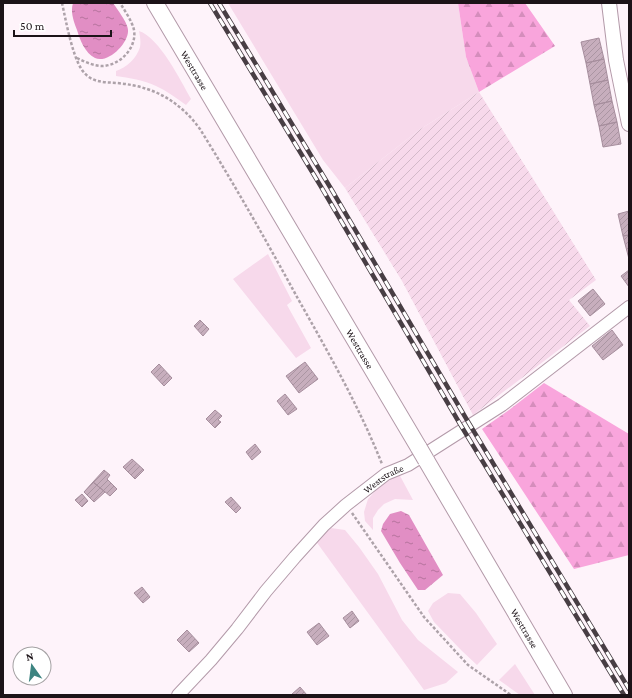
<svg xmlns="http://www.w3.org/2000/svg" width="632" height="698" font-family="'Crimson Pro',serif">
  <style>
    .green { fill: #f7d9eb }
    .forest { fill: url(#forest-firs) }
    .garden { fill: url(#garden-furrows) }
    .water { fill: url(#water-ripples) }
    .building { fill: url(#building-hatch); stroke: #a68e9d }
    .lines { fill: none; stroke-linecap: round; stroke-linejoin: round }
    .minor-casing { stroke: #b39aa9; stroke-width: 14 }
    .tertiary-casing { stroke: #b39aa9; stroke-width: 16 }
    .secondary-casing { stroke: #b39aa9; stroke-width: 18 }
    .path { stroke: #ada2a9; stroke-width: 2.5; stroke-dasharray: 3 2; stroke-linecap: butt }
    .minor { stroke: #fff; stroke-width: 12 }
    .tertiary { stroke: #fff; stroke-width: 14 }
    .secondary { stroke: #fff; stroke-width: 16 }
    .rail-casing { stroke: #483e44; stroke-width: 4.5 }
    .rail { stroke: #fff; stroke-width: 3; stroke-dasharray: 9; stroke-linecap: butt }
    .secondary-bridge-casing { stroke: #b39aa9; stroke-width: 18; stroke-linecap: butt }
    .secondary-bridge { stroke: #fff; stroke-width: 16 }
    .labels { text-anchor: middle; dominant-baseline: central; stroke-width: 3; stroke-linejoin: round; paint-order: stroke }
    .street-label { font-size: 10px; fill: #1c1318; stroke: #fff }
  </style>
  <defs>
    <pattern id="forest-firs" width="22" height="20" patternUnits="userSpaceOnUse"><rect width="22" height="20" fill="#f9a5dc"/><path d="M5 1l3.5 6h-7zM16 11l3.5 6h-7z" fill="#d58dbc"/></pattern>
    <pattern id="garden-furrows" width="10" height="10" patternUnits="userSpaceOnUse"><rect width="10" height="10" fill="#f7d9eb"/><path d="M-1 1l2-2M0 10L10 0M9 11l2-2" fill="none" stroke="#d3b9c9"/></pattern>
    <pattern id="water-ripples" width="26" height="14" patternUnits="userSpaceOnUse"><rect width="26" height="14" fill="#e18ec4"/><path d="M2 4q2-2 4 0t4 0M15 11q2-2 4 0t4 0" fill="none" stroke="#b6739e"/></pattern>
    <pattern id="building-hatch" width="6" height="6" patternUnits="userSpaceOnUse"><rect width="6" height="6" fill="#c7aebd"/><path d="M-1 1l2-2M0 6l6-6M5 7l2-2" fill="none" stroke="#aa95a2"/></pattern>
  </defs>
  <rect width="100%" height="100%" fill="#fef3fa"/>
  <path class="green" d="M228,3H458L466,57L479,92L419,130L345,188L323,160Z
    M139,31C159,37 181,81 191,99L186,105C176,98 167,91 156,86C144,80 129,78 116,76V71C126,68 137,58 140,47C141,42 140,36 139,31Z
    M268,254L292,301L287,305L311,348L296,358L233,279Z
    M399,474L413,500L395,499L384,504L378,510L373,518V530L365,521L364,512L368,499L378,488Z
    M331,528L345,530L359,547L378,574L402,620L418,640L458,672L446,683L424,690L315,540Z
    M448,593L460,594L476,613L497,644L477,665L462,651L434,622L428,611L433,603Z
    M515,664L535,695H520L499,680Z"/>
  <path class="forest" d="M458,3H525L555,46L479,92L466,57Z
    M544,383L629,434V555L574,569L482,429L509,410Z"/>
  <path class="garden" d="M479,92L596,280L569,300L590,326L473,415L402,281L345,188L419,130Z"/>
  <path class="water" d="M73,3H113C117,9 128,23 128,30C129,43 108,64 95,58C85,53 80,40 77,30C74,22 70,12 73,3Z
    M401,511L409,515L443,575L425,590H418L400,563L381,531L383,524L390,514Z"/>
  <path class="building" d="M599,38L604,59L586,63L581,42Z
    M604,59L608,80L590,84L586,63Z
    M608,80L612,101L594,105L590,84Z
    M612,101L617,122L599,126L594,105Z
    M617,122L621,144L603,147L599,126Z
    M629,211V235L623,236L618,214Z
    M629,235V259L623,236Z
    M629,270V287L621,276Z
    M593,289L605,304L590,316L578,301Z
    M200,320L209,329L203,336L194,326Z
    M612,330L623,345L603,360L592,346Z
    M305,362L318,379L299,393L286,376Z
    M159,364L172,378L164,386L151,372Z
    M285,394L297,409L288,415L277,401Z
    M215,410L222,416L218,420L221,422L215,428L206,419Z
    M255,444L261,452L252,460L246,452Z
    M132,459L144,470L135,479L123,467Z
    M104,470L110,475L107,479L117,489L110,496L93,482Z
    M93,482L105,492L94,502L84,492Z
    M82,494L88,501L82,507L75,500Z
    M231,497L241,508L236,513L225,502Z
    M142,587L150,597L143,603L134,593Z
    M352,611L359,621L350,628L343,618Z
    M319,623L329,636L317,645L307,632Z
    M187,630L199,643L189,652L177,640Z
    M300,687L307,695H293L292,694Z"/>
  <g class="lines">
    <defs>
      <g id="minor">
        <path id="s1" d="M178,695L211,660L237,629L266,591L295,557L324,525L346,505L386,474L408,465L502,405L629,307"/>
      </g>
      <path id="tertiary" d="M609,3L616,60L629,124"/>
      <g id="secondary">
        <path id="s2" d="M155,3L419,448"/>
        <path id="s3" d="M426,460L564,695"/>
      </g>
    </defs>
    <use href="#minor" class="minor-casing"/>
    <use href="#tertiary" class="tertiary-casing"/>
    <use href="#secondary" class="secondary-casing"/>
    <path class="path" d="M62,3C66,21 72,55 82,70C91,83 104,82 117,83C128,84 138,86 147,89C169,96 187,111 200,129C234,184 266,240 297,297C328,352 359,406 382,464
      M77,58C85,62 94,66 103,66C121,65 137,47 134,30C132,21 125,11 120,3
      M352,513L424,617L468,665L511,695"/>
    <use href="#minor" class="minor"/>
    <use href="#tertiary" class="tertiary"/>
    <use href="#secondary" class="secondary"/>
    <defs>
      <path id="rail" d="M210,3L320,185L460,424L624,695
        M219,3L330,187L467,420L629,689"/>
    </defs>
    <use href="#rail" class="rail-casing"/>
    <use href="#rail" class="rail"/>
    <defs>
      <path id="secondary-bridge" d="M419,448L426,460"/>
    </defs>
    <use href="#secondary-bridge" class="secondary-bridge-casing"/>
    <use href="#secondary-bridge" class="secondary-bridge"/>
  </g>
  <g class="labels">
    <g class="street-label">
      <text stroke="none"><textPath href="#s2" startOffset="78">Westtrasse</textPath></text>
      <text stroke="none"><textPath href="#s2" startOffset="402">Westtrasse</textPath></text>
      <text stroke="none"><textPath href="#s1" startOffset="300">Weststraße</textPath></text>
      <text stroke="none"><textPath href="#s3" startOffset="195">Westtrasse</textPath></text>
    </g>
  </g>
  <rect width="632" height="698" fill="none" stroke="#1c1318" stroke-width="8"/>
  <g transform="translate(32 666) rotate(346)"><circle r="19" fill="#ffffff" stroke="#a4a1a3"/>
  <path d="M0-3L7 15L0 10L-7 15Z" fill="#3d8481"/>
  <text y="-6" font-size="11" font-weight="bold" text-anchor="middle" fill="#1c1318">N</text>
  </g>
  <path d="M14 30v6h97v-6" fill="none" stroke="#1c1318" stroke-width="2"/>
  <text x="20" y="30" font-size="12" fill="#1c1318" stroke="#ffffff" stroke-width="3" paint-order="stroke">50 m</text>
</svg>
